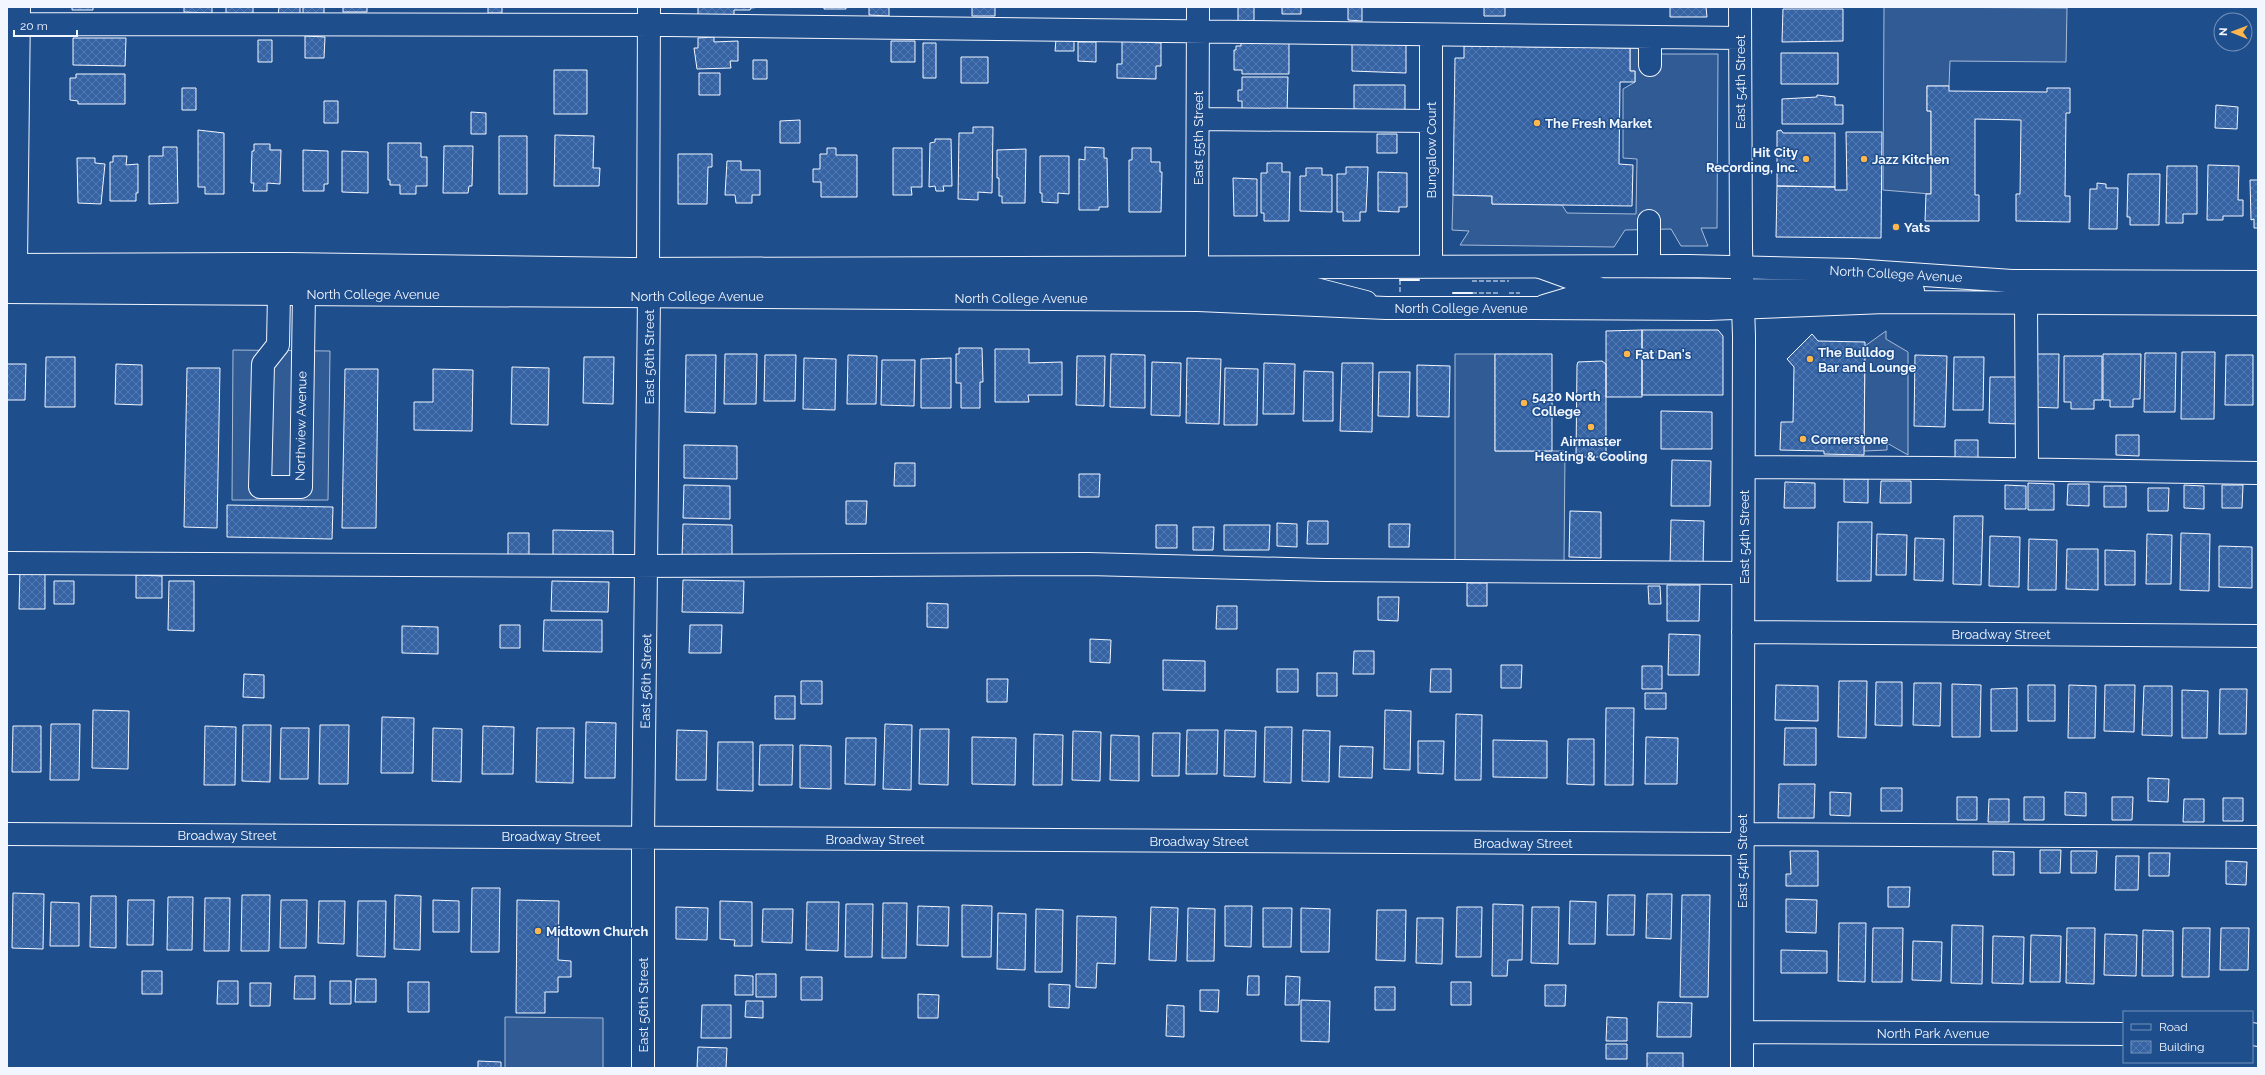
<svg xmlns="http://www.w3.org/2000/svg" width="2265" height="1075" font-family="Raleway,sans-serif">
  <style>
    .parking { fill: #305b95; stroke: #a8bbd7 }
    .building { fill: url(#building-cross-hatch); stroke: #f2f6ff }
    .lines { fill: none; stroke-linecap: round; stroke-linejoin: round }
    .minor-casing { stroke: #f2f6ff; stroke-width: 24 }
    .major-casing { stroke: #f2f6ff; stroke-width: 24 }
    .minor { stroke: #1f4e8c; stroke-width: 22 }
    .major { stroke: #1f4e8c; stroke-width: 22 }
    .fence { stroke: #f2f6ff; stroke-width: 1; stroke-dasharray: 5 2; stroke-linecap: butt }
    .wall { stroke: #f2f6ff; stroke-width: 2 }
    .poi-dot { fill: #ffb74d; stroke: #1f4e8c; stroke-width: 1.5 }
    .labels { text-anchor: middle; dominant-baseline: central; stroke-width: 3; stroke-linejoin: round; paint-order: stroke }
    .street-label { font-size: 13px; fill: #f2f6ff; stroke: #1f4e8c }
    .poi-label { font-size: 13px; font-weight: bold; fill: #f2f6ff; stroke: #1f4e8c; text-anchor: start }
  </style>
  <defs>
    <pattern id="building-cross-hatch" width="8" height="8" patternUnits="userSpaceOnUse"><rect width="8" height="8" fill="#3563a3"/><path d="M0 0l8 8M0 8l8-8" fill="none" stroke="#537ab1"/></pattern>
  </defs>
  <rect width="100%" height="100%" fill="#1f4e8c"/>
  <path class="parking" d="M1884,7L2067,8L2066,62L1950,61L1949,86H1927V111H1931V194L1883,190Z
    M1630,48H1658L1659,54H1718L1717,228H1701L1708,246H1681L1671,229L1625,230L1614,247L1460,245L1469,231L1452,230L1453,195L1492,196V204L1562,205L1567,213L1636,214L1637,159L1623,158V89L1635,82V71H1630Z
    M1886,331V339L1908,352V455L1887,443V450L1864,451L1865,346Z
    M233,350L330,351L328,500H232Z
    M1455,354H1495V451H1565L1564,563H1455Z
    M505,1017L603,1018V1068H505Z"/>
  <path class="building" d="M72,7H93V10H72Z
    M184,7H212V13L184,12Z
    M226,7H253V15H226Z
    M279,7H300V17L278,16Z
    M303,7H324V14H303Z
    M343,7H367V12H343Z
    M488,7H502V13H488Z
    M698,7H761L751,8L750,10H734V16H698Z
    M824,7H846V9H824Z
    M869,7H889V16L869,15Z
    M972,7H995V16H972Z
    M1238,7H1254V22H1238Z
    M1282,7H1301V14H1282Z
    M1348,7H1362V21L1348,20Z
    M1484,7H1505V16H1484Z
    M1670,7H1706L1707,17H1670Z
    M1783,9H1843V41L1782,42Z
    M305,36L325,37L324,58H305Z
    M714,37V42L738,41V61H730L731,68L697,69L694,48H698V38Z
    M73,38H126L125,66L73,65Z
    M258,40H272V62H258Z
    M1056,40H1074V51H1055Z
    M1352,40L1406,41V73L1352,71Z
    M891,41H915V62H891Z
    M1122,41L1161,43V66H1156V79L1117,78V64H1122Z
    M1241,41L1289,42V74H1242V70H1234V50H1236V46H1241Z
    M1078,42H1096V62L1078,61Z
    M923,43H936V78H923Z
    M1464,46L1630,48V71H1635V82H1620L1619,164L1633,165L1632,206L1492,204V196L1453,195L1455,58H1464Z
    M1781,53H1838V84H1781Z
    M961,57H988V83H961Z
    M753,60H767V79H753Z
    M554,70H587V114H554Z
    M699,73H720V95H699Z
    M76,74H125V104H78V101L70,100V78H76Z
    M1242,77H1288L1287,113L1242,112V101H1238V90H1242Z
    M1354,85H1405V115H1354Z
    M1927,86H1949V91L2047,92V88H2070V113H2066L2065,196H2070V222L2016,221V194H2020L2021,120L1975,119V195H1979V221H1925L1926,194H1931V111H1927Z
    M182,88H196V110H182Z
    M1817,95L1835,97V105H1843V124H1782V99L1817,97Z
    M324,101H338V123H324Z
    M2216,105L2238,107L2237,129L2215,128Z
    M471,112L486,113V134H471Z
    M800,120V143H780V121Z
    M973,127H993L992,193L978,192V200L958,199L959,133H973Z
    M198,130L224,133V194H205V187H198Z
    M1781,130L1783,133H1835V187L1777,186V131Z
    M1846,132H1882L1881,238L1776,237L1777,186L1835,187V190H1847Z
    M1377,134H1397V153H1377Z
    M555,135L594,136L593,168H600L599,186H554Z
    M499,136H527V194H499Z
    M935,139H951L952,186H943L944,191H936L935,186L929,187L930,143L935,142Z
    M388,143H421V157H427V186H416V194H400V185H390V180H388Z
    M254,144H270V150H281L280,184L267,183V191H253L254,183H251L252,151H254Z
    M444,146H473L472,186H469L468,193H443Z
    M163,147H177L178,203L149,204V156H163Z
    M1085,147L1104,148V158H1107L1108,207H1099V210H1079V159L1085,160Z
    M827,148H836V155H857V197H821V182H813V169H820V154H827Z
    M893,148H922V187H911L912,195H893Z
    M1132,148H1151V162H1160V172H1162L1161,212H1129V160H1132Z
    M1026,149L1025,203H1002V196H999V178H997V150Z
    M303,150L328,151V184H324V191H303Z
    M342,151L368,152V193L342,192Z
    M678,154H712V167H708L707,204H678Z
    M113,156H127L126,165L138,164V193H136V201H110V162H113Z
    M1040,156H1069V194L1058,193V203L1042,202V193H1040Z
    M77,158H95V163L105,164L101,204L78,203Z
    M727,161H741V170H760V195H752V203H736L735,195H725Z
    M1267,163H1282V172H1290L1289,221H1264V213H1261V173H1267Z
    M2208,165L2239,166L2238,200H2243V216H2223V220H2207Z
    M2167,166H2197V214H2183V223H2166Z
    M1346,167H1368L1366,212H1360V221H1343V212H1337V174H1346Z
    M1306,168H1322V175H1332V212L1300,211V176H1306Z
    M1378,172L1407,173V207H1399V212L1378,211Z
    M2128,174H2160L2159,225H2130V217H2127Z
    M1233,178L1257,179V216H1234Z
    M2250,180H2258V228H2254V219L2251,220Z
    M2097,183L2106,184V188H2118L2117,229H2089L2090,189H2097Z
    M1642,330V397H1606V331Z
    M1642,330H1718L1723,336V395H1642Z
    M1812,334L1818,341L1865,342L1864,455L1824,454V451L1780,450L1781,422H1793L1794,367L1787,359Z
    M959,348H982L983,382H980V408H961V383H956V354H959Z
    M995,349H1029V363L1062,362V395H1028L1029,402H995Z
    M2182,352H2215L2214,419H2181Z
    M2145,353H2176L2175,412H2144Z
    M725,354H757L756,404H724Z
    M1111,354L1145,355V408L1110,407Z
    M1495,354H1552V451H1495Z
    M2031,354H2059L2058,408L2030,407Z
    M2103,354H2141L2140,399H2133V407H2110V400H2103Z
    M686,355H716L715,413L685,412Z
    M765,355H796L795,401H764Z
    M848,355L877,356L876,404H847Z
    M1915,355L1947,356L1945,427L1914,426Z
    M2226,355H2253V405H2225Z
    M1077,356H1105L1104,406L1076,405Z
    M2064,356H2102V400H2094V409H2071V402H2064Z
    M46,357H75V407H45Z
    M584,357H614L613,404L583,403Z
    M1954,357H1984L1983,410H1953Z
    M804,358L836,359L835,410L803,409Z
    M951,358V408H921V359Z
    M1187,358L1221,359L1219,424L1186,423Z
    M882,360H915L914,406L881,405Z
    M1602,361L1606,364V457H1576L1577,365L1578,362Z
    M1152,362L1181,363L1180,416L1151,415Z
    M1264,363L1295,364L1294,414H1263Z
    M1342,363H1373L1372,432L1340,431Z
    M7,364H26L25,400H7Z
    M116,364L142,365V405L115,404Z
    M1417,365L1450,366L1449,417L1417,416Z
    M512,367L549,368L548,425L511,424Z
    M187,368H220L217,528L184,527Z
    M1225,368L1258,369L1257,425H1224Z
    M345,369H378L376,528H342Z
    M433,369L473,370L472,431L414,430V402H433Z
    M1304,371L1333,372V421H1303Z
    M1379,372H1410L1409,417L1378,416Z
    M1990,377H2019V424L1989,423Z
    M1661,411L1712,412V449H1661Z
    M2116,435H2139V456L2116,455Z
    M1955,440H1978V461H1955Z
    M684,445L737,446V479L684,478Z
    M1672,460L1711,461L1710,506H1671Z
    M895,463H915V486H894Z
    M1079,474H1100L1099,497H1079Z
    M1844,479H1868V503L1844,502Z
    M1881,481H1911V503H1880Z
    M1785,482L1815,483V508H1784Z
    M2028,483L2054,484V510H2028Z
    M2068,484H2089V506L2067,505Z
    M684,485L730,486V519L683,518Z
    M2005,485L2026,486V509H2005Z
    M2184,485L2204,486V509L2184,508Z
    M2222,485H2243L2242,508H2222Z
    M2104,486H2126V507H2104Z
    M2148,488H2169L2168,511H2148Z
    M846,501H867L866,524H846Z
    M227,505L333,507L332,539L227,537Z
    M1570,511L1601,512V558L1569,557Z
    M1954,516H1983L1981,585L1953,584Z
    M1671,520L1704,521L1703,566L1670,565Z
    M1308,521H1328V544H1307Z
    M1838,522H1872L1871,581H1837Z
    M1277,523L1297,524V547L1277,546Z
    M683,524L732,525V558L682,557Z
    M1389,524H1410L1409,547H1389Z
    M1156,525H1177V548H1156Z
    M1224,525H1270L1269,550H1224Z
    M1193,527H1214L1213,550H1193Z
    M553,530L613,531V559L553,557Z
    M508,533H529V556H508Z
    M2181,533L2210,534L2209,591L2180,590Z
    M1877,534L1907,535L1906,575H1876Z
    M2147,534L2172,535L2171,584H2146Z
    M1990,536L2020,537L2019,587L1989,586Z
    M1915,538L1944,539L1943,581L1914,580Z
    M2029,539L2057,540L2056,590H2028Z
    M2219,546L2252,547V588L2219,587Z
    M2067,549H2098V590L2066,589Z
    M2105,550L2135,551V585H2105Z
    M20,570H45V609H19Z
    M136,575L162,576V598H136Z
    M683,580L744,581L743,613L682,612Z
    M54,581H74V604H54Z
    M169,581H194V631L168,630Z
    M552,581L609,582L608,612L551,611Z
    M1467,583H1487V606H1467Z
    M1667,585H1700L1699,621H1667Z
    M1648,586H1660L1661,604H1649Z
    M1378,597H1399L1398,621L1378,620Z
    M927,603L948,604V628L927,627Z
    M1217,606H1237V629H1216Z
    M544,620H602V652L543,651Z
    M500,625H520V648H500Z
    M690,625H722L721,653H689Z
    M402,626L438,627V654L402,653Z
    M1669,634L1700,635L1699,675H1668Z
    M1090,639L1111,640L1110,663L1090,662Z
    M1354,651H1374V674H1353Z
    M1163,660L1205,661V691L1163,690Z
    M1501,665H1522L1521,688H1501Z
    M1642,666H1662V689H1642Z
    M1277,669H1298V692H1277Z
    M1431,669H1451V692H1430Z
    M1317,673H1337V696H1317Z
    M244,674L264,675V698L243,697Z
    M987,679H1008L1007,702H987Z
    M801,681H822V704H801Z
    M1839,681H1867L1866,738L1838,737Z
    M1876,682H1902V726L1875,725Z
    M1914,683H1941L1940,726L1913,725Z
    M1952,684L1981,685L1980,737H1952Z
    M1776,685L1818,686V721L1775,720Z
    M2028,685H2055V721H2028Z
    M2069,685L2096,686L2095,738H2068Z
    M2105,685H2135L2134,732L2104,731Z
    M2144,686H2172V736L2142,735Z
    M2017,688V731H1991V689Z
    M2220,689H2247L2246,734H2219Z
    M2182,690L2208,691L2207,738H2182Z
    M1645,693H1666V709H1645Z
    M775,696H795V719H775Z
    M1606,708H1634L1633,785H1605Z
    M93,710L129,711L128,769L92,768Z
    M1385,710L1411,711L1410,770L1384,769Z
    M1456,714L1482,715L1481,780H1455Z
    M382,717L414,718L413,773H381Z
    M586,722L616,723L615,778H585Z
    M51,724H80L79,780H50Z
    M885,724L912,725L911,790L883,789Z
    M243,725H271L270,782L242,781Z
    M320,725H349L348,784H319Z
    M13,726H41V772H12Z
    M205,726L236,727L235,785H204Z
    M483,726L514,727L513,774H482Z
    M1265,727H1292L1291,783L1264,782Z
    M281,728H309L308,779H280Z
    M433,728L462,729L461,782L432,781Z
    M537,728H574L573,783L536,782Z
    M1785,728H1816V765H1784Z
    M920,729H949L948,785L919,784Z
    M677,730L707,731L706,780H676Z
    M1187,730H1218L1217,774H1186Z
    M1225,730L1256,731L1255,777L1224,776Z
    M1303,730L1330,731L1329,782L1302,781Z
    M1073,731L1101,732L1100,781L1072,780Z
    M1153,733H1180L1179,776H1152Z
    M1034,734L1063,735L1062,785H1033Z
    M1111,735L1139,736V781L1110,780Z
    M972,737L1016,738L1015,785L972,784Z
    M1646,737L1678,738L1677,784H1645Z
    M846,738H876L875,785L845,784Z
    M1568,739H1594V785L1567,784Z
    M1493,740L1547,741V778L1493,777Z
    M1418,741H1444L1443,774L1418,773Z
    M718,742H753V791L717,790Z
    M760,745H793L792,785H759Z
    M800,745L831,746V789L800,788Z
    M1340,746L1373,747L1372,778L1339,777Z
    M2148,778L2169,779L2168,802L2148,801Z
    M1779,784H1815L1814,818H1778Z
    M1881,788H1902V811H1881Z
    M1830,792L1851,793L1850,816L1830,815Z
    M2065,792L2086,793V816L2065,815Z
    M1957,797H1977V820H1957Z
    M2024,797H2044V820H2024Z
    M2112,797H2133L2132,820H2112Z
    M2223,798H2243V821H2223Z
    M1989,799H2009V822H1988Z
    M2184,799H2204V822H2183Z
    M2040,850H2061L2060,873H2040Z
    M1790,851H1818V886H1786V874H1791Z
    M1993,851L2014,852V875H1993Z
    M2071,851H2097L2096,873H2071Z
    M2149,853H2170L2169,876H2149Z
    M2116,856H2139L2138,890H2115Z
    M2226,861L2247,862L2246,885L2226,884Z
    M1888,887H1910L1909,907H1888Z
    M472,888H500L499,952H471Z
    M13,893L44,894L43,949L12,948Z
    M1647,894H1672L1671,939L1646,938Z
    M242,895H270L269,951H241Z
    M395,895L421,896L420,950L394,949Z
    M1608,895H1635L1634,935H1607Z
    M1682,895H1710L1708,997H1680Z
    M91,896H116V948L90,947Z
    M168,897H193L192,950H167Z
    M205,898H230L229,951H204Z
    M1786,899L1817,900L1816,933L1786,932Z
    M128,900H154L153,945H127Z
    M281,900H307L306,948H280Z
    M433,900L459,901V932H433Z
    M517,900L559,901L558,960L571,961V977H558V992H545V1013H516Z
    M319,901H345L344,944L318,943Z
    M358,901H386L385,957L357,956Z
    M720,901L752,902V946H734L735,940L720,939Z
    M1570,901L1596,902L1595,944H1569Z
    M51,902L79,903V946H50Z
    M807,902H839L838,951L806,950Z
    M883,903H907L906,958H882Z
    M846,904H873L872,957H845Z
    M1493,904L1523,905L1522,960H1508L1507,976H1492Z
    M962,905L992,906L991,957H962Z
    M918,906L949,907L948,946L917,945Z
    M1225,906H1252L1251,947L1225,946Z
    M676,907L708,908L707,940L676,939Z
    M1151,907L1178,908L1176,961L1149,960Z
    M1457,907H1482L1481,957H1456Z
    M1532,907H1559L1558,964L1531,963Z
    M1188,908L1215,909L1214,961H1187Z
    M1263,908H1292L1291,947H1263Z
    M1301,908L1330,909L1329,952H1301Z
    M763,909H793L792,943L762,942Z
    M1036,909L1063,910L1062,972H1035Z
    M1377,910H1406L1405,961L1376,960Z
    M998,913L1026,914L1025,970L997,969Z
    M1077,916L1116,917L1115,964L1097,963L1096,988L1076,987Z
    M1417,918H1443L1442,964L1416,963Z
    M1839,923H1866L1865,982L1838,981Z
    M1952,925L1983,926L1982,984L1951,983Z
    M1873,928H1903L1902,982H1872Z
    M2067,928H2095L2094,984L2066,983Z
    M2183,928H2210L2209,977H2182Z
    M2221,928H2249L2248,970H2220Z
    M2143,930L2173,931V976H2142Z
    M2105,934L2137,935L2136,976L2104,975Z
    M2031,935L2061,936L2060,982H2030Z
    M1993,936L2024,937L2023,984L1992,983Z
    M1913,941L1942,942L1941,981L1912,980Z
    M1781,950L1827,951V973H1781Z
    M142,971H162V994H142Z
    M756,974H776V997H756Z
    M735,975L753,976V995H735Z
    M295,976H315V999H294Z
    M1248,976H1259V995H1247Z
    M1286,976L1300,977L1299,1005H1285Z
    M801,977H822V1000H801Z
    M356,979H376V1002H355Z
    M218,981H238V1004H217Z
    M330,981H351V1004H330Z
    M408,982H429V1012H408Z
    M1451,982H1471V1005H1451Z
    M250,983H271L270,1006H250Z
    M1049,984L1070,985L1069,1008L1049,1007Z
    M1545,985H1566L1565,1006H1545Z
    M1375,987H1395V1010H1375Z
    M1200,990H1219L1218,1012L1200,1011Z
    M918,994L939,995L938,1018H918Z
    M1301,1000L1330,1001L1329,1042L1301,1041Z
    M746,1001H763V1018L745,1017Z
    M1658,1002L1692,1003L1691,1037H1657Z
    M702,1005H731V1038H701Z
    M1167,1005L1184,1006V1037L1166,1036Z
    M1607,1017L1627,1018V1041H1606Z
    M1606,1044H1627V1059H1606Z
    M698,1047L727,1048L726,1068H697Z
    M1647,1053H1683V1068H1647Z
    M478,1061L501,1062V1068H478Z"/>
  <g class="lines">
    <defs>
      <path id="minor" d="M1740,7L1741,248L1744,336L1742,1068
        M19,24L668,25L1740,38
        M1431,35V265
        M1650,65V37
        M1198,119L1431,121
        M16,265L19,7
        M1649,266V221
        M1540,267L1601,289
        M648,269L649,7
        M1197,269L1198,7
        M7,279L1304,286L1366,302
        M279,294L278,345L263,364L260,487H301L304,294
        M2026,302L2027,469
        M1544,306L1601,289L1913,291
        M1744,467L1938,468L2258,473
        M7,563L630,566L1088,564L1325,570L1743,573
        M1743,632L2258,636
        M7,834L1743,844
        M1742,834L2258,837
        M1742,1032L2124,1034
        M2252,1034L2258,1035
        M643,1068V837L649,295"/>
      <path id="major" d="M7,265L289,264L631,269L1689,266L1852,270L2012,281L2258,282
        M7,292L1198,300L1386,308H1535L1708,309L1885,302L2258,304"/>
    </defs>
    <use href="#minor" class="minor-casing"/>
    <use href="#major" class="major-casing"/>
    <use href="#minor" class="minor"/>
    <use href="#major" class="major"/>
    <path class="fence" d="M1472,281H1509
      M1400,292V280
      M1472,293H1499
      M1509,293H1520"/>
    <path class="wall" d="M1400,280H1419
      M1453,293H1472"/>
  </g>
  <g class="poi-dot">
    <circle cx="1537" cy="123" r="4"/>
    <circle cx="1806" cy="159" r="4"/>
    <circle cx="1864" cy="159" r="4"/>
    <circle cx="1896" cy="227" r="4"/>
    <circle cx="1627" cy="354" r="4"/>
    <circle cx="1810" cy="359" r="4"/>
    <circle cx="1524" cy="403" r="4"/>
    <circle cx="1591" cy="427" r="4"/>
    <circle cx="1803" cy="439" r="4"/>
    <circle cx="538" cy="931" r="4"/>
  </g>
  <g class="labels">
    <g class="street-label">
      <text transform="translate(1740 82) rotate(-90)">East 54th Street</text>
      <text transform="translate(1198 138) rotate(-90)">East 55th Street</text>
      <text transform="translate(1431 150) rotate(-90)">Bungalow Court</text>
      <text transform="translate(1896 274) rotate(3)">North College Avenue</text>
      <text x="373" y="294">North College Avenue</text>
      <text x="697" y="296">North College Avenue</text>
      <text x="1021" y="298">North College Avenue</text>
      <text x="1461" y="308">North College Avenue</text>
      <text transform="translate(649 357) rotate(-90)">East 56th Street</text>
      <text transform="translate(301 426) rotate(-89)">Northview Avenue</text>
      <text transform="translate(1744 537) rotate(-90)">East 54th Street</text>
      <text x="2001" y="634">Broadway Street</text>
      <text transform="translate(646 681) rotate(-89)">East 56th Street</text>
      <text x="227" y="835">Broadway Street</text>
      <text x="551" y="836">Broadway Street</text>
      <text x="875" y="839">Broadway Street</text>
      <text x="1199" y="841">Broadway Street</text>
      <text x="1523" y="843">Broadway Street</text>
      <text transform="translate(1742 861) rotate(-90)">East 54th Street</text>
      <text transform="translate(643 1005) rotate(-90)">East 56th Street</text>
      <text x="1933" y="1033">North Park Avenue</text>
    </g>
    <g class="poi-label">
      <text x="1545" y="123">The Fresh Market</text>
      <text x="1798" y="152" text-anchor="end">Hit City<tspan x="1798" dy="15">Recording, Inc.</tspan></text>
      <text x="1872" y="159">Jazz Kitchen</text>
      <text x="1904" y="227">Yats</text>
      <text x="1818" y="352">The Bulldog<tspan x="1818" dy="15">Bar and Lounge</tspan></text>
      <text x="1635" y="354">Fat Dan's</text>
      <text x="1532" y="396">5420 North<tspan x="1532" dy="15">College</tspan></text>
      <text x="1811" y="439">Cornerstone</text>
      <text x="1591" y="441" text-anchor="middle">Airmaster<tspan x="1591" dy="15">Heating &amp; Cooling</tspan></text>
      <text x="546" y="931">Midtown Church</text>
    </g>
  </g>
  <rect width="2265" height="1075" fill="none" stroke="#f2f6ff" stroke-width="16"/>
  <rect x="2123" y="1011" width="130" height="52" fill="#1f4e8c" stroke="#7391ba"/>
  <rect x="2131" y="1024" width="20" height="6" fill="#1f4e8c" stroke="#7391ba"/>
  <text x="2159" y="1031" font-size="12" fill="#f2f6ff">Road</text>
  <rect x="2131" y="1041" width="20" height="12" fill="url(#building-cross-hatch)" stroke="#7391ba"/>
  <text x="2159" y="1051" font-size="12" fill="#f2f6ff">Building</text>
  <g transform="translate(2233 32) rotate(271)"><circle r="19" fill="#1f4e8c" stroke="#7391ba"/>
  <path d="M0-3L7 15L0 10L-7 15Z" fill="#ffb74d"/>
  <text y="-6" font-size="11" font-weight="bold" text-anchor="middle" fill="#f2f6ff">N</text>
  </g>
  <path d="M14 30v6h63v-6" fill="none" stroke="#f2f6ff" stroke-width="2"/>
  <text x="20" y="30" font-size="12" fill="#f2f6ff" stroke="#1f4e8c" stroke-width="3" paint-order="stroke">20 m</text>
</svg>
